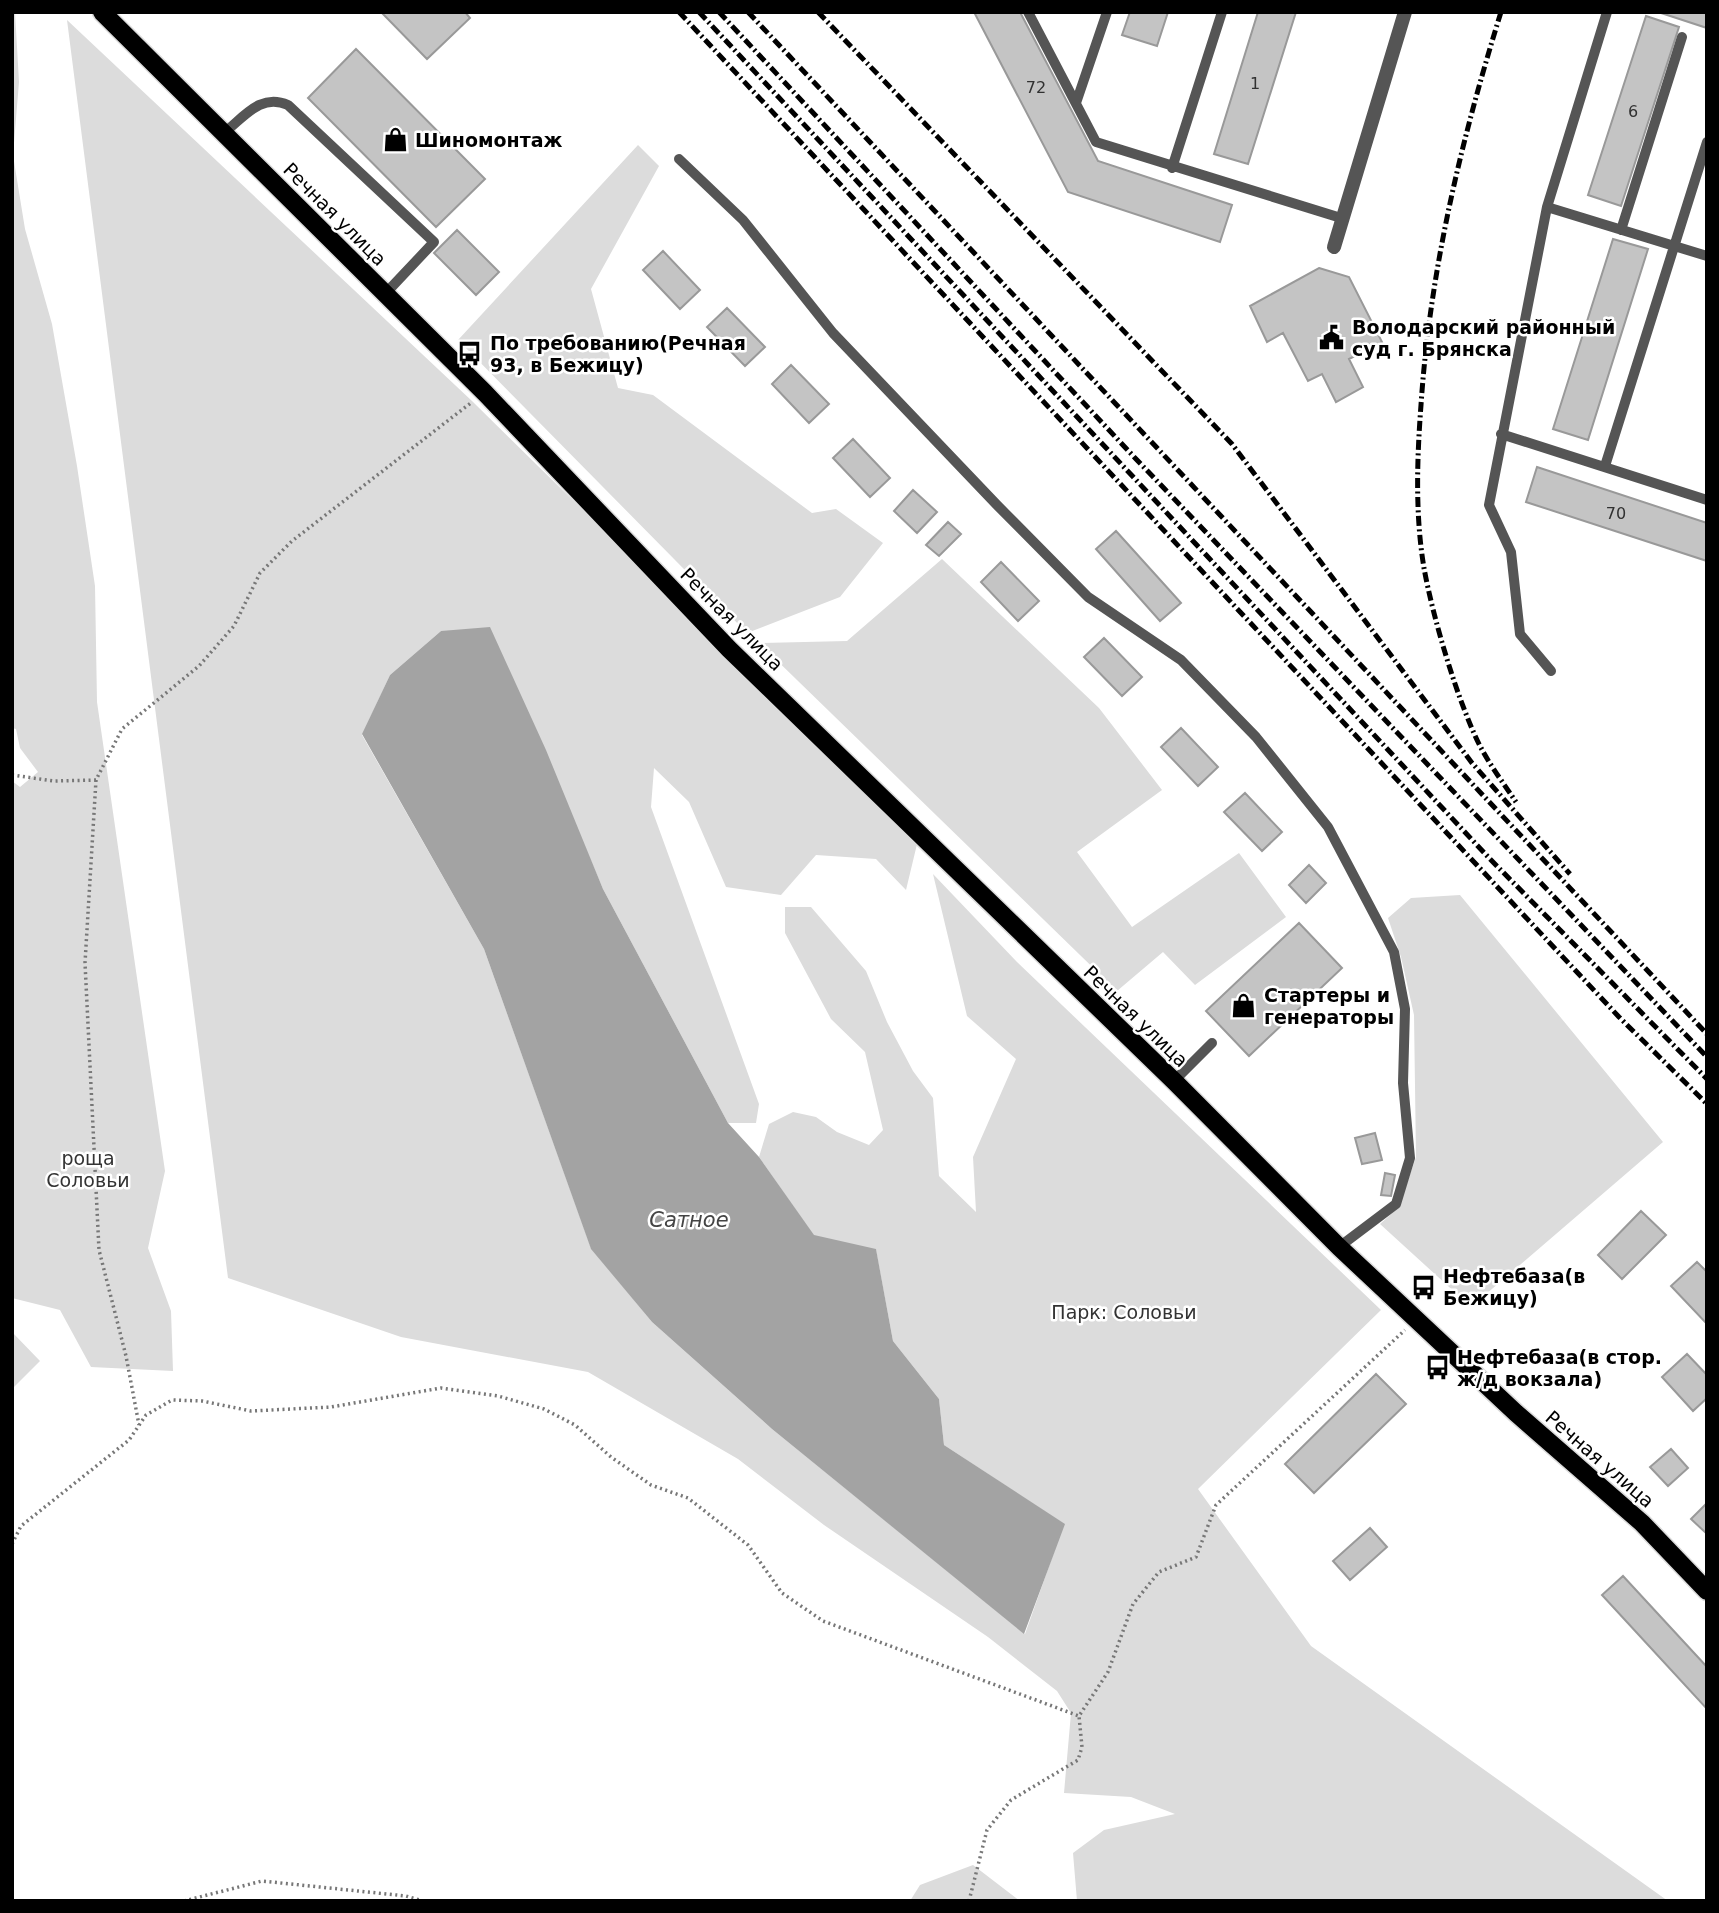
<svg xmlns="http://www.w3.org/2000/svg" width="1719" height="1913" font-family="'DejaVu Sans',sans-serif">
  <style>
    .green { fill: #dcdcdc }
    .water { fill: #a3a3a3 }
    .building { fill: #c4c4c4; stroke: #999; stroke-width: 2 }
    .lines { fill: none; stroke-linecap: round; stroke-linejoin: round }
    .primary-casing { stroke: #dbdbdb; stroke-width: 21 }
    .path { stroke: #777; stroke-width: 3.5; stroke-dasharray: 2 3.5; stroke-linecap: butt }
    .service { stroke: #555; stroke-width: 10 }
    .minor { stroke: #555; stroke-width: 14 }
    .primary { stroke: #000; stroke-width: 18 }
    .rail { stroke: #000; stroke-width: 5; stroke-dasharray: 10 3.5 2 3.5; stroke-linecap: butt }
    .labels { text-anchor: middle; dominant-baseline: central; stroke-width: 5; stroke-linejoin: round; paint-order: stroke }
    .number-label { font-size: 16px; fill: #313131 }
    .poi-label { font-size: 19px; font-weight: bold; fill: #000; stroke: #fff; text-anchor: start }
    .street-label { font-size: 19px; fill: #000; stroke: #fff }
    .park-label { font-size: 19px; fill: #333; stroke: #fff }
    .water-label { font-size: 21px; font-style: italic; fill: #444; stroke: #fff }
  </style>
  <rect width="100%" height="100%" fill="#fff"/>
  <path class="green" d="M12,12H15L19,82L13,155L25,229L52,324L77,466L95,586L97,702L165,1171L148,1248L171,1311L173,1371L91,1367L60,1310L12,1298V781L20,787L38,772L20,748L16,729L12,728Z
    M67,20L472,401L918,840L906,890L876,859L816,855L781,895L726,887L689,802L654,768L651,807L759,1104L756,1123H728L603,889L526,708L441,631L390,675L362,735L484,949L591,1248L652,1322L772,1429L1025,1634L1064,1524L944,1445L939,1399L893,1341L876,1250L814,1236L759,1157L769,1124L793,1112L816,1117L837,1132L869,1145L883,1130L865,1052L831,1019L785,933V907H811L866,971L887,1022L913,1071L933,1098L939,1176L976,1212L973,1157L1016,1059L967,1016L933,874L1017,962L1381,1310L1198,1489L1311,1646L1668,1901H1077L1073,1853L1104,1830L1175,1814L1131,1797L1064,1793L1071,1713L1057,1691L988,1637L824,1525L738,1459L588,1372L401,1337L228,1278Z
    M638,145L659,166L591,289L618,388L653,395L812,513L836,509L883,543L840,597L747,633L458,340Z
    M942,559L1099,708L1162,790L1077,852L1132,927L1239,853L1286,917L1195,985L1163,952L1117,991L759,643L847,641Z
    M1460,895L1663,1142L1471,1307L1380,1224L1399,1207L1416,1157L1414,1015L1401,957L1388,918L1411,898Z
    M12,1332L40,1361L12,1389Z
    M973,1865L1020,1901H910L920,1885Z"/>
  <path class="water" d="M490,627L546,750L603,889L728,1123L759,1157L814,1235L876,1249L893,1341L939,1399L944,1445L1065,1524L1024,1634L772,1429L652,1322L591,1249L484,949L362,734L390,675L441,631Z"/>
  <path class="building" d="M381,12H465L470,18L427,59Z
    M974,12H1020L1098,161L1232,205L1220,242L1068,192Z
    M1130,12H1168L1157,46L1122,35Z
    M1258,12H1296L1248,164L1214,154Z
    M1658,12H1707V28Z
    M1646,16L1679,27L1621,206L1588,195Z
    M356,49L485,179L436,227L308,98Z
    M457,230L499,272L476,295L434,253Z
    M1613,239L1648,249L1588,440L1553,429Z
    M663,251L700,290L680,309L643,270Z
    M1319,268L1349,277L1382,342L1349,359L1363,387L1336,402L1322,374L1308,381L1283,333L1267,342L1250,306Z
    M727,308L765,347L745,366L707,327Z
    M791,365L829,404L809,423L772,384Z
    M853,439L890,478L870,497L833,458Z
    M1537,467L1707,523V561L1526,502Z
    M913,490L937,512L917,533L894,511Z
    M948,522L961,534L939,556L926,545Z
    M1116,531L1181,603L1160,621L1096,549Z
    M1001,562L1039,601L1018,621L981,582Z
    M1104,638L1142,677L1122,696L1084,657Z
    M1181,728L1218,767L1198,786L1161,747Z
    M1245,793L1282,832L1262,851L1224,812Z
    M1309,865L1326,883L1306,903L1289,885Z
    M1299,923L1342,968L1249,1056L1206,1011Z
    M1375,1133L1382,1160L1362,1164L1355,1138Z
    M1385,1173L1395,1175L1391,1196L1381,1195Z
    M1641,1211L1666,1235L1622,1279L1598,1255Z
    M1697,1262L1707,1272V1324L1671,1286Z
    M1687,1354L1707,1375V1398L1693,1411L1662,1377Z
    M1376,1374L1406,1404L1314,1493L1285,1464Z
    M1671,1449L1688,1468L1668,1486L1650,1467Z
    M1707,1503V1534L1691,1519Z
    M1370,1528L1387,1547L1350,1580L1333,1561Z
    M1623,1576L1707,1667V1709L1602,1595Z"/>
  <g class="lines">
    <defs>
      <path id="primary" d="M102,12L485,393L729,649L1174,1081L1339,1247L1516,1413L1642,1523L1707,1591"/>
    </defs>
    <use href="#primary" class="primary-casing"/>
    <path class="path" d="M12,775L54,781L96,780L122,729L199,666L234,626L260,573L292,541L472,402
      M96,780L85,963L99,1250L126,1356L139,1425
      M12,1544L21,1526L129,1440L146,1415L172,1400L202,1401L251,1411L331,1407L441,1388L498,1396L544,1409L575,1425L611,1457L651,1485L688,1498L748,1545L782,1593L823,1621L1079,1716L1108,1672L1133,1604L1159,1572L1196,1557L1216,1505L1405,1330
      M184,1901L262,1881L406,1896L423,1901
      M969,1901L987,1830L1011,1800L1078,1760L1082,1747L1079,1716"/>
    <path class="service" d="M1028,12L1096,142L1341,218
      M1076,103L1107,12
      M225,132C245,116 261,93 288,105L434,242L385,294
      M679,159L743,220L833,333L997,505L1088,597L1181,660L1256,737L1328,827L1394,952L1405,1009L1403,1083L1410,1158L1396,1204L1339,1247
      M1172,168L1222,12
      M1547,207L1707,256
      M1621,230L1682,37
      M1501,434L1707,500
      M1605,466L1707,142
      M1551,671L1520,634L1511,552L1489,505L1547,207L1607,12
      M1174,1081L1212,1043"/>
    <path class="minor" d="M1334,247L1405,12"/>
    <use href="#primary" class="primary"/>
    <path class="rail" d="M679,12L1619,1017L1707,1104
      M699,12L1490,859L1707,1079
      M719,12L1136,459L1707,1057
      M748,12L1707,1034
      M818,12L1232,444L1472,763L1570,874
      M1501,12C1461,141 1430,270 1421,405C1417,458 1415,515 1424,568C1433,618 1457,699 1479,744C1489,764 1504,784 1516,802"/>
  </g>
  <defs>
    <symbol id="shop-bare" viewBox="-9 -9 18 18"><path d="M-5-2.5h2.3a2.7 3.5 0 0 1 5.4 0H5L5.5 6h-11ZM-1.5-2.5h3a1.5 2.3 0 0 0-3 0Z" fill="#000" stroke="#fff" stroke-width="2.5" paint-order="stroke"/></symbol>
    <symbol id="civic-bare" viewBox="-9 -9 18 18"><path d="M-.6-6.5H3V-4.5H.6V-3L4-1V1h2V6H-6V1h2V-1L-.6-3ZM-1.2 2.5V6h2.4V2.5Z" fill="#000" stroke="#fff" stroke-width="2.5" paint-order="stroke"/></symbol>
    <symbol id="bus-bare" viewBox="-9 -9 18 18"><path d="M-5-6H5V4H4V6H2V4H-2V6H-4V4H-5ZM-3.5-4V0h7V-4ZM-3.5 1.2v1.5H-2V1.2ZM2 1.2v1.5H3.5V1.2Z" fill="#000" stroke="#fff" stroke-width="2.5" paint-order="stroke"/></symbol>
  </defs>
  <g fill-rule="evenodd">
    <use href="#shop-bare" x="378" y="122" width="35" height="35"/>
    <use href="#civic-bare" x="1314" y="320" width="35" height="35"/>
    <use href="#bus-bare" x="452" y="336" width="35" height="35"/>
    <use href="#shop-bare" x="1226" y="988" width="35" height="35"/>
    <use href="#bus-bare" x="1406" y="1270" width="35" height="35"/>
    <use href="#bus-bare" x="1420" y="1350" width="35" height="35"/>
  </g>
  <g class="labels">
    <g class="number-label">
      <text x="1255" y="83">1</text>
      <text x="1036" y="87">72</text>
      <text x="1633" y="111">6</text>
      <text x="1616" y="513">70</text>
    </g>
    <g class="poi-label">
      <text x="415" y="140">Шиномонтаж</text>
      <text x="1352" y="327">Володарский районный<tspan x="1352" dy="22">суд г. Брянска</tspan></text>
      <text x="490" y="343">По требованию(Речная<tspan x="490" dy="22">93, в Бежицу)</tspan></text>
      <text x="1264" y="995">Стартеры и<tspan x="1264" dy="22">генераторы</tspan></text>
      <text x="1443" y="1276">Нефтебаза(в<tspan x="1443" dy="22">Бежицу)</tspan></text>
      <text x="1457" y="1357">Нефтебаза(в стор.<tspan x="1457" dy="22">ж/д вокзала)</tspan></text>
    </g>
    <g class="street-label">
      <text transform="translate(335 214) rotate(45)">Речная улица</text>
      <text transform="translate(732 619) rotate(45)">Речная улица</text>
      <text transform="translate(1136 1016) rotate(44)">Речная улица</text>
      <text transform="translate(1600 1459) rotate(41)">Речная улица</text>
    </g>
    <g class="park-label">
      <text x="88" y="1158">роща<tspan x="88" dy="22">Соловьи</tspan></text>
      <text x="1124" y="1312">Парк: Соловьи</text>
    </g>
    <g class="water-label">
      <text x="689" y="1220">Сатное</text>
    </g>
  </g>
  <rect width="1719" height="1913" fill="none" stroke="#000000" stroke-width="28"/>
</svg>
